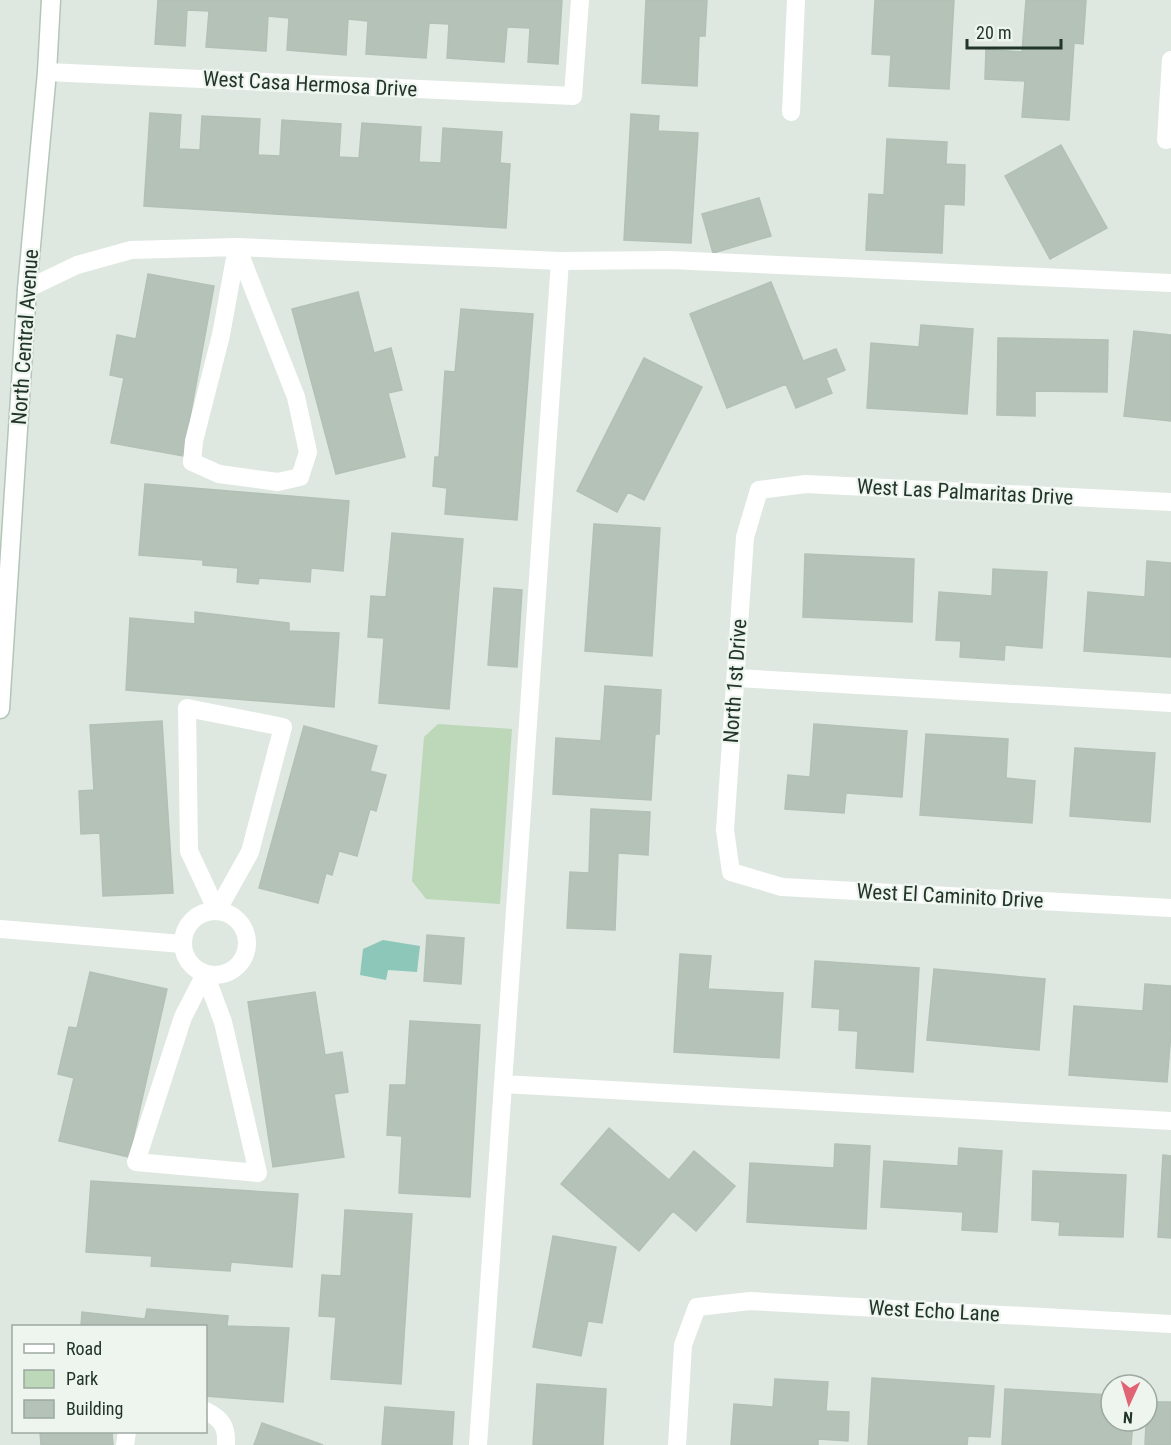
<svg xmlns="http://www.w3.org/2000/svg" width="1171" height="1445" font-family="'Roboto Condensed',sans-serif">
  <style>
    .green { fill: #bdd7b9 }
    .water { fill: #8cc7ba }
    .building { fill: #b4c2b8; stroke: #b2c0b5; stroke-width: 1.5 }
    .lines { fill: none; stroke-linecap: round; stroke-linejoin: round }
    .secondary-casing { stroke: #b3c6b8; stroke-width: 21 }
    .lane { stroke: #fff; stroke-width: 18 }
    .street { stroke: #fff; stroke-width: 18 }
    .secondary { stroke: #fff; stroke-width: 18 }
    .labels { text-anchor: middle; dominant-baseline: central; stroke-width: 4.5; stroke-linejoin: round; paint-order: stroke }
    .street-label { font-size: 21px; fill: #223529; stroke: #eef5ef }
  </style>
  <rect width="100%" height="100%" fill="#dee8e0"/>
  <path class="green" d="M438,724L512,729L500,904L426,899L412,881L424,737Z"/>
  <path class="water" d="M383,940L420,946L417,972L388,970L386,980L360,975L363,949Z"/>
  <path class="building" d="M158,0H562L558,64L528,62L530,28L507,27L504,62L447,58L449,24L429,23L426,58L366,54L368,21L348,19L346,55L287,50L289,18L268,16L266,51L206,47L209,11L187,10L185,46L155,44Z
    M646,0H707L705,36H699L697,86L642,83Z
    M875,0H954L949,89L889,86L891,55L872,54Z
    M1026,0H1086L1083,44L1074,43L1069,120L1022,117L1025,81L985,79L986,49L1022,52Z
    M150,113L181,115L179,149L200,150L202,116L260,119L258,155L280,156L282,120L341,124L339,157L359,158L362,123L421,127L419,162L441,163L443,128L502,132L500,163L510,164L506,228L144,206Z
    M631,114L659,116L658,131L698,133L691,243L624,240Z
    M887,139L947,142L946,164L965,165L964,205L944,204L942,253L866,250L869,194L884,195Z
    M1061,145L1107,228L1050,259L1005,176Z
    M759,198L771,236L713,253L702,214Z
    M148,274L214,286L183,456L111,443L124,378L110,375L117,335L136,339Z
    M771,282L803,361L836,349L845,370L826,378L832,393L796,408L786,384L727,408L690,314Z
    M358,292L374,353L391,348L402,390L388,393L405,457L336,474L292,309Z
    M461,309L533,314L517,520L445,514L447,488L433,486L435,457H439L445,371L455,372Z
    M921,325L973,329L967,414L867,408L871,343L919,347Z
    M1134,331L1171,335V421L1124,416Z
    M998,338L1108,340L1107,392L1035,391V416L997,415Z
    M644,358L702,387L644,500L628,492L617,512L577,491Z
    M145,484L349,501L343,571L311,568L310,582L259,578L258,584L237,582L238,568L203,565V560L139,555Z
    M594,524L660,528L652,656L585,651Z
    M392,533L463,539L449,709L379,703L384,638L368,637L371,596L386,597Z
    M805,554L914,559L912,622L803,617Z
    M1147,561L1171,563V657L1084,651L1088,592L1145,597Z
    M993,569L1047,572L1042,648L1005,645L1004,660L960,657L961,641L936,640L939,592L992,596Z
    M494,588L522,590L517,667L488,665Z
    M195,612L289,623V631L339,633L334,707L126,690L130,618L195,624Z
    M605,686L661,690L659,734H655L651,800L553,794L556,738L601,741Z
    M162,721L173,893L103,896L100,833L81,834L79,791L94,790L90,725Z
    M814,724L907,731L902,797L846,793L844,813L785,809L788,775L810,777Z
    M304,726L377,746L370,771L386,775L376,811L370,809L357,856L339,851L332,875L326,873L318,903L259,888Z
    M926,734L1008,739L1006,778L1035,781L1032,823L920,815Z
    M1075,748L1155,753L1150,822L1070,816Z
    M591,809L650,812L648,855L618,853L615,930L567,928L570,872L589,873Z
    M427,935L464,938L461,984L424,981Z
    M680,954L711,956L708,989L783,993L779,1058L674,1052Z
    M815,961L919,968L913,1072L856,1068L858,1031L839,1030L840,1009L812,1007Z
    M934,969L1045,979L1039,1050L927,1040Z
    M90,972L167,989L129,1157L59,1141L74,1078L58,1074L69,1027L77,1028Z
    M1145,984L1171,986V1032L1167,1082L1069,1075L1074,1006L1143,1011Z
    M315,992L325,1055L342,1052L348,1092L334,1094L344,1157L273,1167L248,1002Z
    M410,1021L480,1025L470,1197L399,1193L402,1136L387,1135L390,1085H406Z
    M609,1128L669,1180L694,1151L735,1186L696,1231L673,1211L639,1251L561,1184Z
    M835,1144L870,1146L866,1229L747,1222L750,1163L834,1168Z
    M959,1148L1002,1151L997,1232L962,1230L963,1212L881,1207L884,1161L958,1166Z
    M1163,1155L1171,1156V1238L1158,1237Z
    M1033,1171L1126,1175L1123,1237L1059,1235L1060,1222L1032,1220Z
    M91,1181L298,1194L292,1267L231,1262L230,1271L151,1266L152,1256L86,1252Z
    M345,1210L412,1214L401,1384L331,1379L336,1317L319,1316L322,1275L341,1276Z
    M553,1236L616,1247L602,1323L588,1321L581,1356L533,1347Z
    M147,1309L228,1316L227,1326L289,1328L283,1402L206,1396V1326H81L82,1312L145,1319Z
    M872,1378L994,1386L990,1437L968,1436L967,1445H868Z
    M775,1379L828,1382L826,1411L849,1412L848,1441L818,1439V1445H731L734,1404L773,1407Z
    M537,1384L606,1389L603,1445H533Z
    M1005,1389L1111,1395V1421H1133L1131,1445H1002Z
    M1147,1402H1171V1445H1145Z
    M385,1407L454,1412L452,1445H382Z
    M262,1423L323,1445H254Z
    M40,1432H112L113,1445H41Z"/>
  <g class="lines">
    <defs>
      <path id="secondary" d="M0,709L27,289L47,72L51,0"/>
    </defs>
    <use href="#secondary" class="secondary-casing"/>
    <path class="lane" d="M47,72L573,96L580,0
      M237,247L296,397L308,452L300,477L278,482L219,474L192,462L194,441L221,335Z
      M27,289L77,265L131,250L237,247L560,261L670,260L1171,283
      M736,678L1171,703
      M187,708L283,727L250,852L217,911L189,851Z
      M183 943a32 32 0 1 1 64 0a32 32 0 1 1-64 0Z
      M0,929L182,944
      M205,974L223,1022L258,1173L136,1162L183,1017Z
      M505,1084L1171,1121
      M206,1411C222,1419 227,1427 226,1445
      M125,1445L127,1432
      M478,1445L560,261"/>
    <path class="street" d="M791,112L796,0
      M1166,140L1171,60
      M1171,502L806,484L759,490L745,537L725,830L731,872L782,887L1171,908
      M677,1445L683,1345L697,1307L750,1301L1171,1324"/>
    <use href="#secondary" class="secondary"/>
  </g>
  <g class="labels">
    <g class="street-label">
      <text transform="translate(310 84) rotate(3)">West Casa Hermosa Drive</text>
      <text transform="translate(25 337) rotate(-86)">North Central Avenue</text>
      <text transform="translate(965 492) rotate(3)">West Las Palmaritas Drive</text>
      <text transform="translate(735 681) rotate(-86)">North 1st Drive</text>
      <text transform="translate(950 896) rotate(3)">West El Caminito Drive</text>
      <text transform="translate(934 1311) rotate(3)">West Echo Lane</text>
    </g>
  </g>
  <rect x="12" y="1325" width="195" height="108" fill="#eef5ef" stroke="#9ca8a0" stroke-width="1.5"/>
  <rect x="24" y="1344" width="30" height="9" fill="#ffffff" stroke="#9ca8a0" stroke-width="1.5"/>
  <text x="66" y="1355" font-size="18" fill="#223529">Road</text>
  <rect x="24" y="1370" width="30" height="18" fill="#bdd7b9" stroke="#9ca8a0" stroke-width="1.5"/>
  <text x="66" y="1385" font-size="18" fill="#223529">Park</text>
  <rect x="24" y="1400" width="30" height="18" fill="#b4c2b8" stroke="#9ca8a0" stroke-width="1.5"/>
  <text x="66" y="1415" font-size="18" fill="#223529">Building</text>
  <g transform="translate(1129 1403) rotate(184)"><circle r="28" fill="#eef5ef" stroke="#9ca8a0" stroke-width="1.5"/>
  <path d="M0-4.5L10 22L0 15L-10 22Z" fill="#e16475"/>
  <text y="-9" font-size="16" font-weight="bold" text-anchor="middle" fill="#223529">N</text>
  </g>
  <path d="M967 39v9h94v-9" fill="none" stroke="#223529" stroke-width="3"/>
  <text x="976" y="39" font-size="18" fill="#223529" stroke="#eef5ef" stroke-width="4.5" paint-order="stroke">20 m</text>
</svg>
